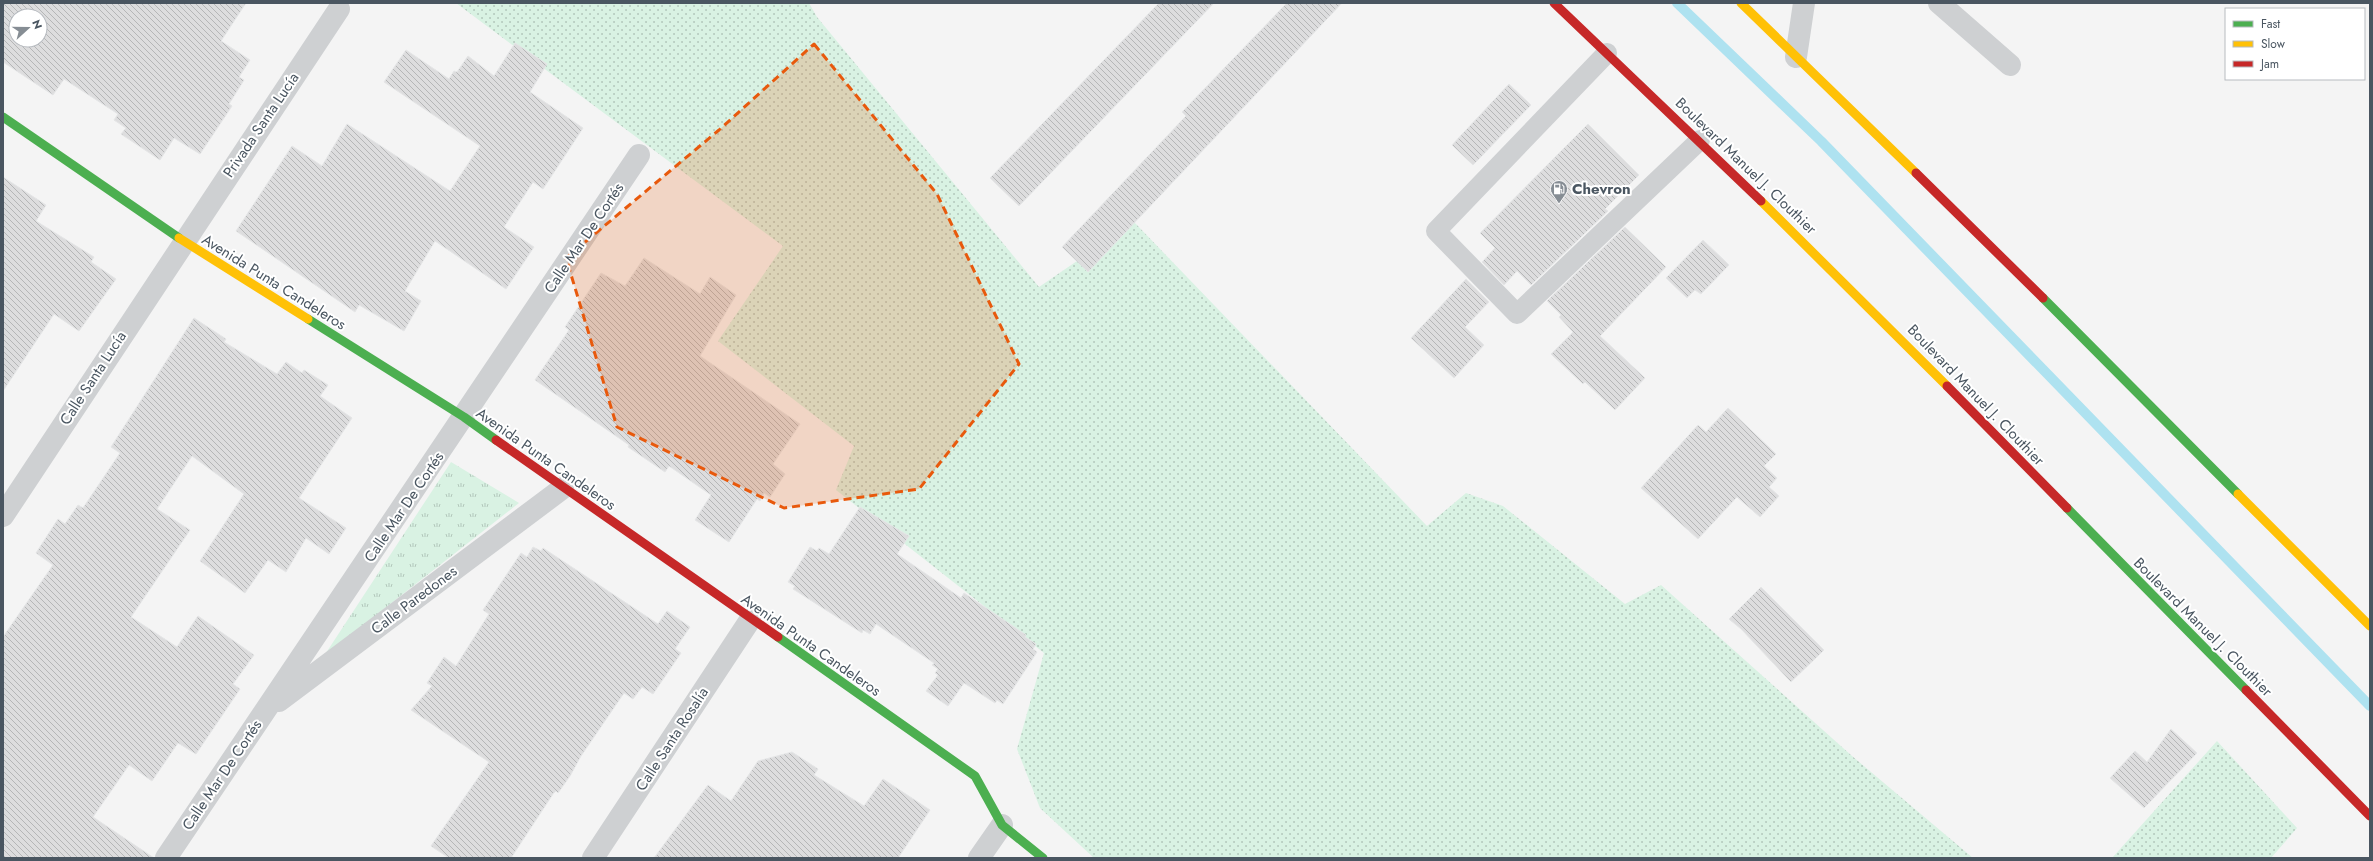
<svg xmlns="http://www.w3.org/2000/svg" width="2373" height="861" font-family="Jost,sans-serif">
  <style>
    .grass { fill: url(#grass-dots) }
    .park { fill: url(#park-tufts) }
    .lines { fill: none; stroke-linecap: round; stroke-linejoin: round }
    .stream { stroke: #aee2f0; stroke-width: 10 }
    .building { fill: url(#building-back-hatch); stroke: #e5e6e7; fill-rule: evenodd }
    .lane { stroke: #ced0d2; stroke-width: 20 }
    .street { stroke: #ced0d2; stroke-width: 22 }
    .fast { stroke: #4caf50; stroke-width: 9 }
    .slow { stroke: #ffc107; stroke-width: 9 }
    .jam { stroke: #c62828; stroke-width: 9 }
    .marked { fill: #e8590c; fill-opacity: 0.2; stroke: #e8590c; stroke-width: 3; stroke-dasharray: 8 5; stroke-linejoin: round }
    .labels { text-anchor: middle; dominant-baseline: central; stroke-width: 4; stroke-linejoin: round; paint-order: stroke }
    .street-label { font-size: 15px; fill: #4a5661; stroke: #fff }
    .poi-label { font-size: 15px; font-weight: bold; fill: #4a5661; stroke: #fff; text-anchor: start }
  </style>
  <defs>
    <pattern id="grass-dots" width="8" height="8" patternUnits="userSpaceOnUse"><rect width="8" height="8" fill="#d9f2e3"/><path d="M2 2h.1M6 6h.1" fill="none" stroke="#b2c7bb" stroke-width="1.8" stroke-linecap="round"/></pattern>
    <pattern id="park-tufts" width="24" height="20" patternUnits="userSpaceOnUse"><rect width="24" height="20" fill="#d9f2e3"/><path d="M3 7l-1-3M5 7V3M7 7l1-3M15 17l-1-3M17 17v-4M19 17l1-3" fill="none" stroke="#b2c7bb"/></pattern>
    <pattern id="building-back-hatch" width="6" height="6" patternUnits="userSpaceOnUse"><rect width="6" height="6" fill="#ddddde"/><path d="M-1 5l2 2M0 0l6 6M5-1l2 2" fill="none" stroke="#b5b6b7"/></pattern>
  </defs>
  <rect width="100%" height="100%" fill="#f4f4f4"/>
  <path class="grass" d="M456,3H809L817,17L1039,287L1134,222L1427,526L1466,493L1503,506L1625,604L1661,585L1852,756L1973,858H1094L1040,808L1017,749L1044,653L836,490L854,446L718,341L783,246Z
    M2217,741L2297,828L2271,858H2112Z"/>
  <path class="park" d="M451,462L519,503L324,656Z"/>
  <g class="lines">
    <path class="stream" d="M1677,3L1821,141L2370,706"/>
  </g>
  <path class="building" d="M3,3H246L221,41L250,60L239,77L244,80L229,104L232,106L200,154L174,138L160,160L121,134L126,128L114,120L118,114L64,79L53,95L3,62ZM16,16H40V40H16Z
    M1159,3H1214L1019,206L990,178Z
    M1287,3H1342L1088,272L1062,247L1186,116L1182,112Z
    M515,43L547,64L530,92L583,128L543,189L533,182L504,227L534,247L506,289L435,241L405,291L421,301L404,331L359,305L355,312L236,231L292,146L322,166L347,124L450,191L480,146L384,82L406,50L449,79L454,71L457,72L468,56L494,76Z
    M1509,84L1531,105L1473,165L1452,145Z
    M1588,124L1639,175L1605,209L1608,211L1531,285L1517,271L1504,285L1482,262L1495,248L1480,233Z
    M3,177L46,205L36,221L94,257L91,262L116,279L79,331L54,314L3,391Z
    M1625,227L1666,267L1600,336L1645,378L1615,410L1585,382L1583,384L1551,354L1573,332L1559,317L1561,315L1547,301Z
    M1703,240L1729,265L1701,294L1695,290L1687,298L1666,278Z
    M644,258L700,294L710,277L736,295L700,356L800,424L773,464L785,474L770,497L764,493L760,501L757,499L729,542L695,520L711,495L669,466L665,472L628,447L629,445L535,380L569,330L565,327L601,273L625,286Z
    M1466,279L1489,302L1465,327L1484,345L1454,378L1411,338Z
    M194,318L226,339L224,342L277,374L286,362L302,373L304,370L328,385L320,396L352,418L299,498L346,528L329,554L306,538L286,572L268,560L245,593L200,561L244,494L192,456L157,509L190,530L131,617L177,647L198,616L254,655L233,684L240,689L196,754L178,743L152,781L129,765L93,817L154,858H3V637L53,565L36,553L58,519L65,524L78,505L83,508L120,453L111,447Z
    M1728,408L1776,454L1764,466L1777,478L1769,487L1779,496L1760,517L1737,497L1698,539L1641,488L1698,425L1706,432Z
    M860,507L909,536L897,554L961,598L964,593L1026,635L1025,637L1036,644L1033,649L1037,652L1003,704L997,700L995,703L964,683L948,706L926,691L938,675L935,673L938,669L932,665L934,663L876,624L870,634L863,630L862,633L793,589L795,586L788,582L810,547L817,551L819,548L829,554Z
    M533,547L541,551L543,548L658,624L667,611L690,627L675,649L681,653L653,694L642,687L633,699L624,693L581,756L570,776L558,793L556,791L553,794L511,858H449L431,846L489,762L411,710L432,686L427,683L444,657L456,666L489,614L483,610L521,553L527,557Z
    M1761,587L1824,650L1791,682L1741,629L1729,619Z
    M2171,729L2197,753L2144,808L2110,778L2135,751L2147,762Z
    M792,752L818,769L814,775L864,806L883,779L930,810L898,858H654L708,785L731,801L758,761Z"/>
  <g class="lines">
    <path class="lane" d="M1607,53L1436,231L1517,314L1700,140"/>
    <path class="street" d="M1939,3L2010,65
      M1796,57L1804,3
      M3,516L339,9
      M279,701L563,488
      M166,858L639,155
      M593,858L750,620
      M979,858L1002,825"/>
    <path class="fast" d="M3,117L179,238
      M2043,298L2238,494
      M308,319L464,417L496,440
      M2067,508L2246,690
      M778,637L975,776L1002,825L1043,858"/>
    <path class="slow" d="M1741,3L1916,173
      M1761,201L1947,386
      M179,238L308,319
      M2238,494L2370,626"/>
    <path class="jam" d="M1554,3L1761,201
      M1916,173L2043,298
      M1947,386L2067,508
      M496,440L778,637
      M2246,690L2370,816"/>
  </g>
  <path class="marked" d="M814,44L937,194L1019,364L919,489L784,508L617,427L566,258L719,130Z"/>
  <defs>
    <symbol id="fuel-pin" viewBox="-11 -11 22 30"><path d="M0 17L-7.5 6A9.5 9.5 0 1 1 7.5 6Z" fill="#868d94" stroke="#fff"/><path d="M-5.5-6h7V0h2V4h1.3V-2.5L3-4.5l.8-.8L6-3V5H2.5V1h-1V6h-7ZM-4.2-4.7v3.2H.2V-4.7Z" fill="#fff"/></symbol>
  </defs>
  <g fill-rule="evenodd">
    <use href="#fuel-pin" x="1549" y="179" width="20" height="27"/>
  </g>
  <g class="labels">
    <g class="street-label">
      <text transform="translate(261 125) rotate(-56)">Privada Santa Lucía</text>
      <text transform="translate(1746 166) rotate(44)">Boulevard Manuel J. Clouthier</text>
      <text transform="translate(584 238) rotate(-56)">Calle Mar De Cortés</text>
      <text transform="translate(274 282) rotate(32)">Avenida Punta Candeleros</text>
      <text transform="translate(93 378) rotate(-57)">Calle Santa Lucía</text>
      <text transform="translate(1976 395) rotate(46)">Boulevard Manuel J. Clouthier</text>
      <text transform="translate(546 459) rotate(35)">Avenida Punta Candeleros</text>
      <text transform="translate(404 507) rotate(-56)">Calle Mar De Cortés</text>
      <text transform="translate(414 600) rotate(-37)">Calle Paredones</text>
      <text transform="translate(2203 627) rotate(45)">Boulevard Manuel J. Clouthier</text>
      <text transform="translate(811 645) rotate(35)">Avenida Punta Candeleros</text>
      <text transform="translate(672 739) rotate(-57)">Calle Santa Rosalía</text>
      <text transform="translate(222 775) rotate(-56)">Calle Mar De Cortés</text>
    </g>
    <g class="poi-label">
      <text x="1572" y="189">Chevron</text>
    </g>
  </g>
  <rect width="2373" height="861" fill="none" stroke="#4a5661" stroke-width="8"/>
  <rect x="2225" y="8" width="140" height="72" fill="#ffffff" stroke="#b7bbc0"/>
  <rect x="2233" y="21" width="20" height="6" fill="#4caf50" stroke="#b7bbc0"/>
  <text x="2261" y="28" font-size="12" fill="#4a5661">Fast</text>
  <rect x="2233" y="41" width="20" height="6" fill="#ffc107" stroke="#b7bbc0"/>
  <text x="2261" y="48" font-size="12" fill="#4a5661">Slow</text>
  <rect x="2233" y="61" width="20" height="6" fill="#c62828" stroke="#b7bbc0"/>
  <text x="2261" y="68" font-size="12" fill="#4a5661">Jam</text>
  <g transform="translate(28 28) rotate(69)"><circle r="19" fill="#ffffff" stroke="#b7bbc0"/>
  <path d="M0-3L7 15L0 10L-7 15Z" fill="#868d94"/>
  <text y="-6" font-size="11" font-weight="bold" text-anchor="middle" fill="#4a5661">N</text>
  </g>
</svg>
